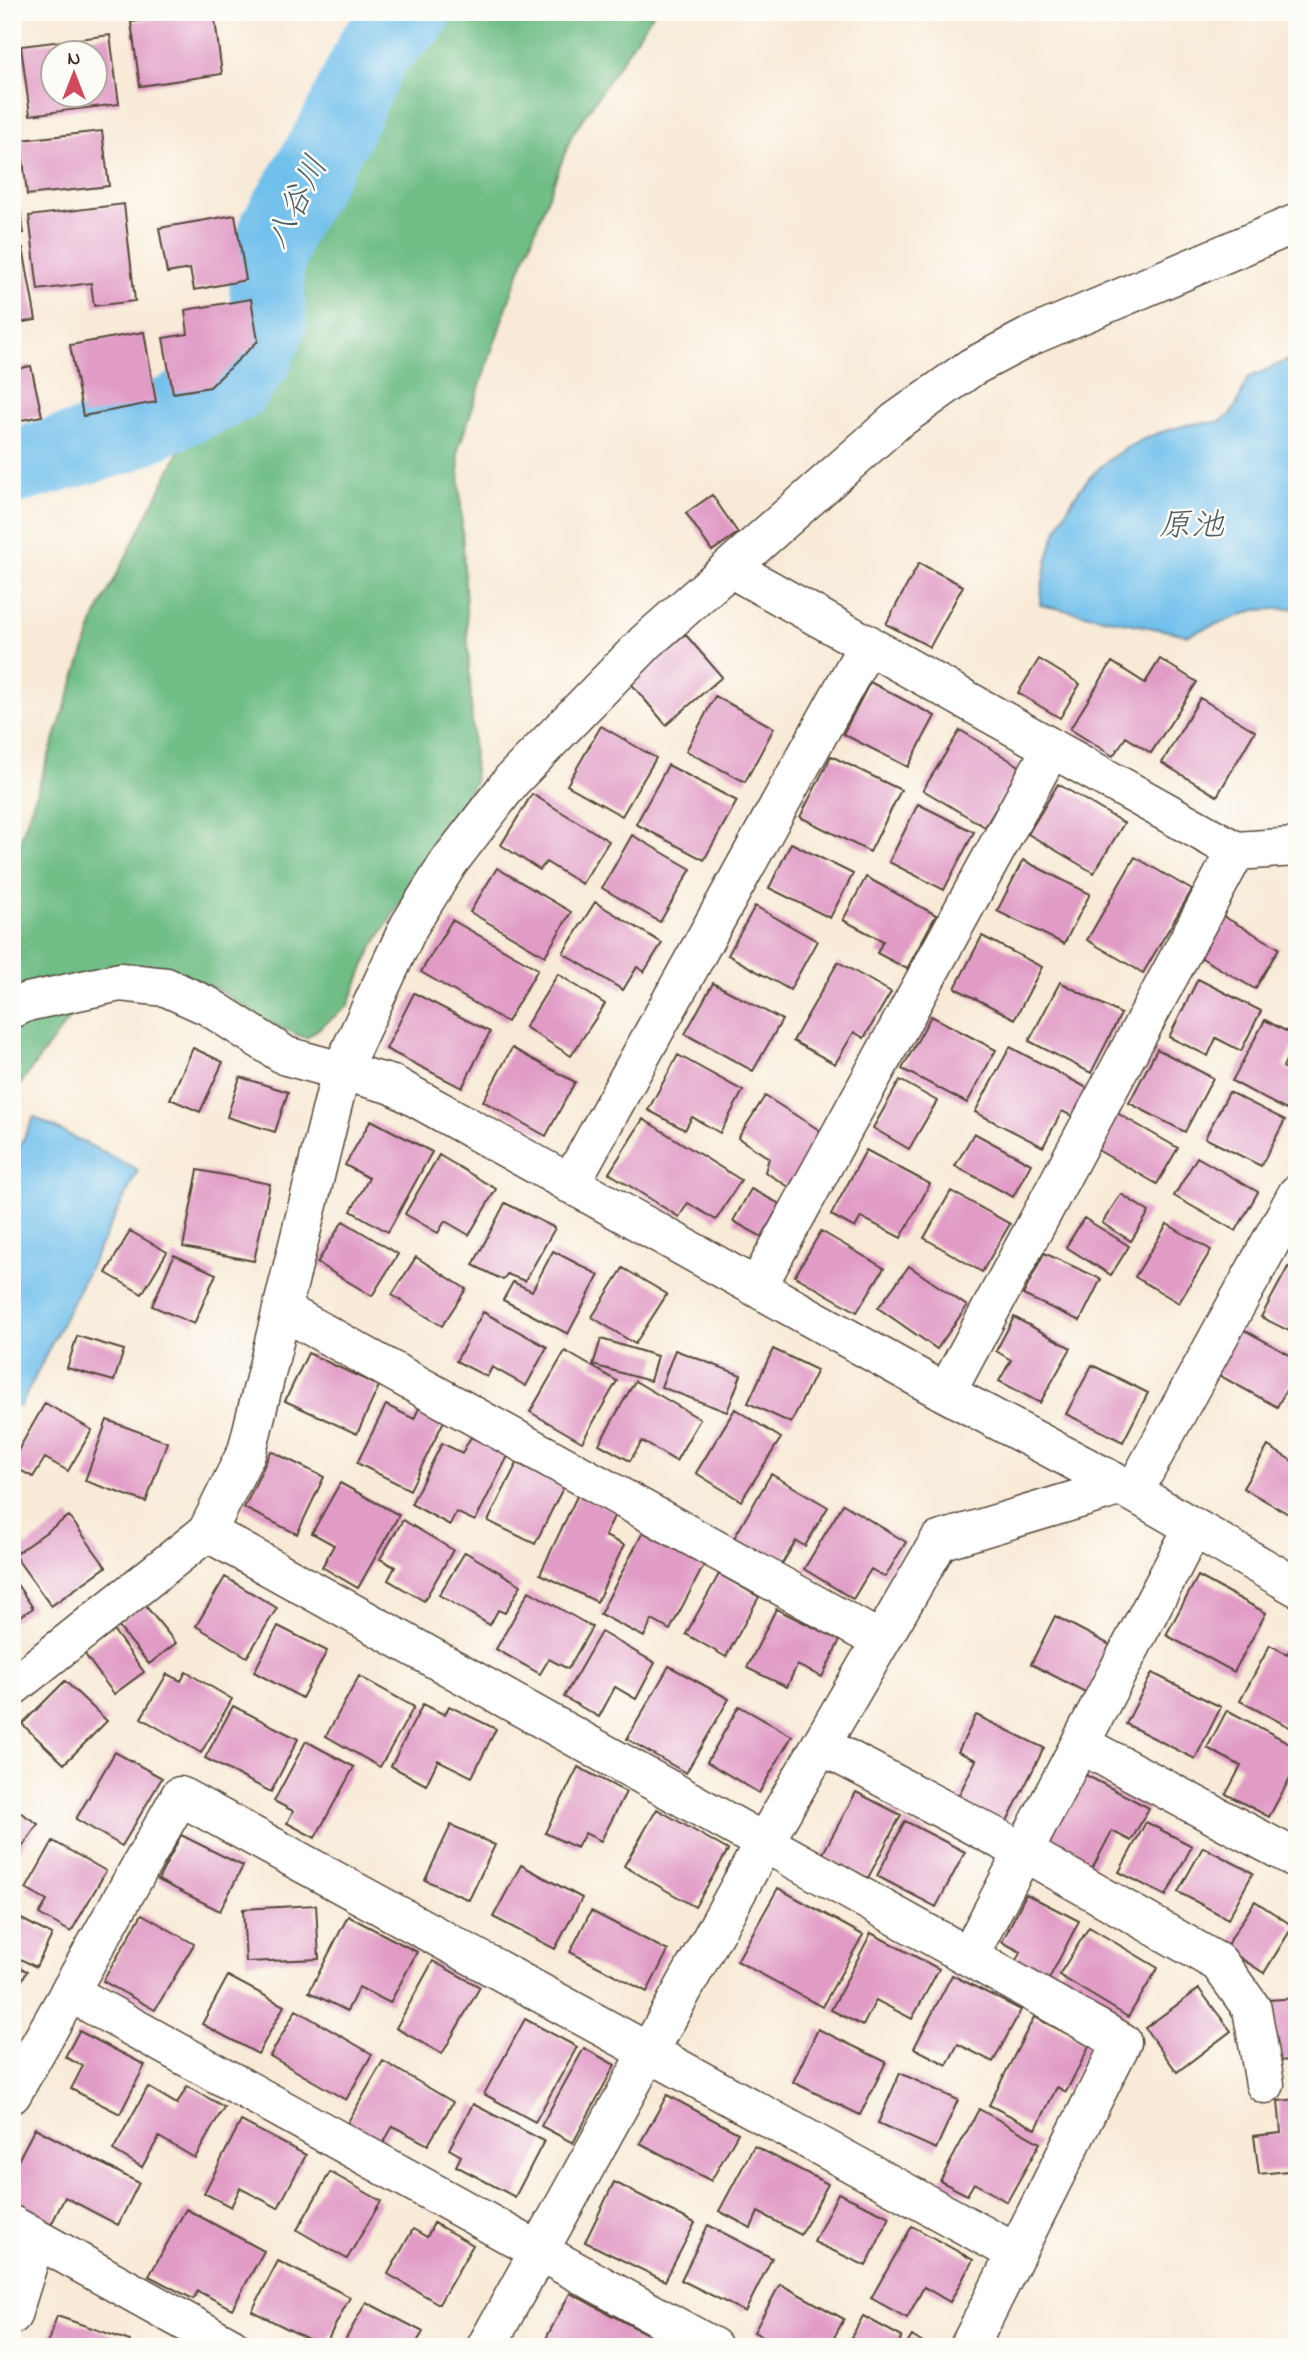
<svg xmlns="http://www.w3.org/2000/svg" width="1309" height="2359" font-family="'Indie Flower','Klee One',sans-serif">
  <style>
    .forest { fill: #70bd86; stroke: #567452; stroke-width: 2 }
    .water { fill: #71c0ec; stroke: #567585; stroke-width: 2 }
    .lines { fill: none; stroke-linecap: round; stroke-linejoin: round }
    .river { stroke: #71c0ec; stroke-width: 75 }
    .building { fill: #e19cc6; fill-rule: evenodd }
    .street-casing { stroke: #57473a; stroke-width: 41 }
    .street { stroke: #fff; stroke-width: 38 }
    .labels { text-anchor: middle; dominant-baseline: central; stroke-width: 5; stroke-linejoin: round; paint-order: stroke }
    .water-label { font-size: 33px; font-style: italic; fill: #4e5e66; stroke: #fdfcf7 }
  </style>
  <rect width="100%" height="100%" fill="#fdfcf7"/>
  <filter id="ink" filterUnits="userSpaceOnUse"><feTurbulence type="fractalNoise" baseFrequency=".0143" numOctaves="2"/><feDisplacementMap in="SourceGraphic" scale="14" xChannelSelector="R" yChannelSelector="G"/><feConvolveMatrix kernelMatrix="1 2 1 2 8 2 1 2 1" color-interpolation-filters="sRGB"/></filter>
  <filter id="wash" filterUnits="userSpaceOnUse"><feTurbulence type="fractalNoise" baseFrequency=".00686" numOctaves="4" result="noise"/><feDisplacementMap in="SourceGraphic" scale="28" xChannelSelector="R" yChannelSelector="G"/><feGaussianBlur stdDeviation="1.57" result="paint"/><feColorMatrix in="noise" values="0 0 0 0 0 0 0 0 0 0 0 0 0 0 0 0 0 1.4 0 .05"/><feComposite in="paint" operator="in"/></filter>
  <g filter="url(#wash)">
    <rect width="100%" height="100%" fill="#f8ead7"/>
    <path class="forest" d="M402,12H654L572,135L515,283L458,450L475,782L371,950L348,1006L306,1038L263,1020L221,991L169,968L109,965L12,1095V850L20,841L96,616Z"/>
    <path class="water" d="M1297,356V608L1255,610L1187,635L1040,605C1049,511 1092,446 1187,425C1203,421 1221,427 1232,412C1239,403 1243,389 1248,378Z
      M34,1117L138,1170L20,1407L12,1402V1162Z"/>
    <g class="lines">
      <path class="river" d="M12,467L117,438L233,386L254,358L269,324L266,270L277,229L337,127L374,49L414,12"/>
    </g>
    <g id="blocks">
      <path class="building" d="M203,12H214L222,74L140,86L131,22Z
        M110,35L119,104L30,115L21,46ZM52,52H94V94H52Z
        M102,131L109,186L27,195L21,140Z
        M12,166L24,233L12,235Z
        M124,204L135,301L94,306L91,283L38,290L29,216Z
        M235,215L246,280L194,290L190,269L167,273L159,228Z
        M23,248L36,320L12,324V250Z
        M251,299L258,341L210,387L173,393L163,338L188,334L185,310Z
        M144,332L156,402L83,416L70,345Z
        M31,366L42,416L12,422V370Z
        M712,495L738,533L712,551L686,513Z
        M919,563L963,586L930,647L886,624Z
        M685,634L722,677L666,725L629,681Z
        M1039,659L1080,684L1060,718L1018,693Z
        M1160,659L1197,682L1151,753L1126,737L1113,756L1070,729L1112,662L1145,683Z
        M870,682L935,716L908,767L843,734Z
        M715,696L774,728L745,782L686,751Z
        M1200,698L1255,731L1217,796L1162,763Z
        M601,726L656,758L622,816L567,785Z
        M960,730L1021,767L985,827L923,790Z
        M831,756L901,790L870,852L800,817Z
        M668,765L737,801L704,860L636,824Z
        M1058,784L1124,823L1094,873L1028,834Z
        M532,794L609,841L582,884L546,862L540,870L501,845Z
        M918,804L974,832L944,890L889,862Z
        M632,835L691,869L660,922L602,888Z
        M791,843L853,874L830,918L769,888Z
        M1135,857L1192,890L1143,973L1087,940Z
        M1023,860L1090,894L1064,944L997,911Z
        M497,868L571,912L545,956L470,912Z
        M866,877L936,915L907,969L877,953L883,941L843,920Z
        M595,902L662,943L644,972L637,967L623,990L563,953Z
        M755,906L817,941L790,990L728,955Z
        M1223,916L1279,948L1255,989L1200,957Z
        M452,920L538,969L507,1022L421,972Z
        M982,936L1042,967L1015,1019L955,988Z
        M838,962L891,992L864,1038L854,1032L835,1064L793,1041Z
        M558,974L605,1004L571,1056L525,1027Z
        M1198,979L1261,1011L1241,1051L1216,1038L1208,1056L1169,1037Z
        M1060,982L1121,1014L1091,1073L1029,1041Z
        M713,983L782,1020L753,1071L685,1034Z
        M414,993L490,1032L462,1088L386,1049Z
        M931,1016L996,1050L967,1103L902,1069Z
        M1265,1020L1297,1037L1283,1067L1297,1075V1091L1286,1110L1232,1081Z
        M1010,1047L1091,1090L1076,1118L1062,1111L1043,1147L975,1112Z
        M193,1048L223,1062L200,1112L170,1099Z
        M512,1048L575,1082L546,1136L483,1101Z
        M1157,1049L1213,1078L1185,1132L1129,1103Z
        M678,1055L743,1091L720,1133L692,1117L685,1130L648,1110Z
        M240,1077L288,1092L275,1132L227,1117Z
        M900,1080L937,1101L909,1149L873,1128Z
        M1229,1092L1285,1120L1261,1166L1205,1138Z
        M765,1096L824,1133L789,1187L765,1172L769,1158L738,1138Z
        M1117,1113L1178,1148L1157,1184L1096,1149Z
        M643,1119L741,1180L716,1220L688,1203L679,1217L609,1173Z
        M371,1120L432,1152L388,1232L351,1211L369,1178L345,1165Z
        M974,1133L1031,1164L1013,1197L955,1166Z
        M866,1150L930,1184L901,1238L861,1217L855,1228L831,1215Z
        M439,1155L496,1189L469,1235L445,1221L438,1233L405,1214Z
        M1197,1157L1258,1192L1236,1231L1174,1196Z
        M198,1170L270,1184L254,1261L183,1247Z
        M751,1189L780,1204L762,1237L733,1221Z
        M951,1191L1010,1224L982,1272L924,1238Z
        M1121,1194L1149,1212L1131,1241L1102,1223Z
        M505,1203L555,1228L525,1281L507,1274L503,1280L473,1265Z
        M1084,1218L1129,1246L1111,1275L1066,1247Z
        M343,1221L398,1254L372,1296L317,1263Z
        M1167,1224L1211,1250L1179,1303L1135,1277Z
        M130,1231L167,1252L142,1294L106,1273Z
        M821,1231L884,1268L857,1312L795,1276Z
        M553,1251L599,1275L568,1334L503,1300L513,1282L532,1291Z
        M1044,1253L1101,1279L1080,1321L1023,1295Z
        M174,1255L216,1274L194,1324L152,1306Z
        M416,1257L466,1289L442,1326L392,1295Z
        M909,1266L967,1306L937,1349L878,1308Z
        M1288,1267L1297,1271V1335L1261,1317Z
        M623,1268L667,1294L635,1344L592,1317Z
        M483,1312L547,1347L526,1386L492,1367L487,1377L456,1361Z
        M1014,1317L1071,1348L1040,1403L999,1381L1011,1360L996,1351Z
        M1239,1327L1297,1359V1370L1277,1407L1215,1373Z
        M77,1336L124,1350L114,1381L67,1368Z
        M601,1339L657,1356L650,1381L593,1365Z
        M773,1349L817,1370L791,1423L748,1403Z
        M675,1350L741,1375L727,1412L661,1387Z
        M565,1351L617,1381L582,1442L530,1412Z
        M308,1353L379,1386L357,1434L285,1401Z
        M1092,1365L1148,1393L1123,1442L1066,1414Z
        M635,1381L700,1419L676,1461L642,1441L630,1461L599,1444Z
        M1297,1388V1407L1288,1402Z
        M45,1403L92,1430L68,1471L45,1458L33,1477L12,1466V1461Z
        M386,1405L414,1419L420,1406L445,1419L410,1490L357,1463Z
        M735,1409L781,1438L741,1501L696,1473Z
        M107,1420L167,1442L146,1502L85,1481Z
        M471,1437L508,1456L475,1521L456,1512L450,1525L411,1504L442,1443L462,1453Z
        M1268,1446L1297,1464V1508L1292,1516L1243,1488Z
        M271,1451L324,1477L297,1534L244,1508Z
        M517,1463L564,1486L535,1544L488,1521Z
        M771,1474L828,1507L805,1546L796,1541L780,1567L733,1540Z
        M340,1483L399,1515L358,1588L322,1567L334,1545L312,1533Z
        M578,1494L616,1512L605,1536L624,1545L597,1602L540,1574Z
        M843,1504L906,1542L885,1577L871,1569L853,1599L804,1569Z
        M69,1516L106,1567L51,1606L14,1555Z
        M403,1520L453,1550L424,1601L388,1580L395,1567L380,1559Z
        M643,1532L704,1565L670,1630L652,1620L644,1637L600,1614Z
        M465,1552L521,1585L505,1613L498,1610L490,1625L439,1595Z
        M719,1574L759,1597L726,1657L686,1634Z
        M1198,1576L1266,1613L1234,1672L1166,1635Z
        M12,1577L33,1608L12,1622Z
        M225,1577L277,1608L247,1657L196,1626Z
        M529,1591L592,1627L568,1669L549,1659L540,1674L496,1649Z
        M144,1604L176,1643L149,1664L117,1625Z
        M776,1609L840,1640L822,1677L797,1665L787,1687L747,1668Z
        M1055,1616L1112,1646L1087,1693L1031,1664Z
        M278,1626L327,1651L302,1698L254,1672Z
        M114,1631L144,1672L114,1694L84,1653Z
        M601,1632L655,1663L636,1699L615,1687L599,1717L564,1697Z
        M1295,1640L1297,1641V1731L1240,1701L1270,1645L1287,1654Z
        M669,1666L729,1699L686,1773L627,1739Z
        M186,1672L232,1699L201,1753L141,1718L167,1674L181,1681Z
        M1152,1673L1221,1707L1195,1759L1126,1724Z
        M359,1676L414,1707L380,1767L326,1736Z
        M65,1681L107,1721L64,1764L22,1724Z
        M423,1704L445,1715L449,1706L496,1729L472,1777L438,1760L426,1785L391,1766Z
        M233,1706L298,1739L271,1792L205,1758Z
        M739,1706L792,1736L759,1793L707,1762Z
        M1227,1710L1297,1747V1765L1269,1817L1226,1794L1241,1766L1207,1748Z
        M976,1715L1044,1748L1004,1827L955,1803L976,1760L958,1752Z
        M306,1741L354,1767L315,1838L287,1823L293,1811L274,1801Z
        M115,1752L162,1778L122,1846L76,1819Z
        M578,1767L626,1792L601,1841L585,1833L577,1848L545,1833Z
        M1082,1773L1149,1808L1131,1841L1112,1831L1091,1871L1044,1846Z
        M1297,1788V1808L1289,1803Z
        M856,1792L901,1815L868,1878L822,1855Z
        M12,1807L38,1824L12,1862Z
        M657,1809L728,1850L695,1907L624,1866Z
        M905,1821L965,1852L936,1907L877,1876Z
        M1146,1822L1192,1846L1166,1896L1119,1872Z
        M451,1825L495,1845L469,1900L425,1880Z
        M181,1835L243,1866L220,1911L158,1880Z
        M53,1841L106,1871L71,1932L39,1914L47,1901L26,1889Z
        M1203,1847L1253,1873L1228,1919L1178,1892Z
        M521,1865L582,1898L555,1949L493,1917Z
        M778,1888L863,1935L822,2007L737,1961Z
        M1026,1894L1079,1921L1048,1981L1014,1963L1021,1952L1002,1942Z
        M1255,1901L1293,1926L1264,1973L1225,1948Z
        M316,1905L319,1959L246,1962L243,1909Z
        M591,1911L668,1951L647,1992L570,1952Z
        M12,1914L52,1935L36,1967L12,1955Z
        M142,1914L194,1944L155,2010L103,1981Z
        M348,1916L417,1952L390,2003L359,1987L347,2011L309,1992Z
        M1089,1927L1158,1968L1128,2017L1059,1975Z
        M871,1933L939,1969L912,2019L876,2000L863,2026L831,2010Z
        M433,1961L480,1987L442,2054L396,2028Z
        M12,1964L27,1971L12,1999Z
        M952,1975L1021,2010L993,2062L958,2044L947,2065L914,2048Z
        M228,1976L284,2006L258,2054L202,2024Z
        M1199,1989L1231,2031L1177,2072L1145,2028Z
        M1297,1998V2060L1273,2061L1269,2000Z
        M296,2010L372,2054L346,2100L270,2056Z
        M1034,2017L1090,2045L1066,2092L1057,2087L1036,2129L989,2105Z
        M525,2019L577,2047L535,2122L484,2094Z
        M818,2029L886,2062L860,2115L793,2082Z
        M79,2031L145,2065L120,2114L71,2089L83,2066L65,2057Z
        M584,2048L615,2065L573,2143L541,2126Z
        M383,2061L453,2102L428,2145L393,2126L381,2147L345,2127Z
        M900,2073L958,2100L936,2149L878,2123Z
        M187,2086L224,2107L195,2158L159,2137L142,2167L113,2150L148,2087L177,2104Z
        M667,2095L738,2133L711,2181L640,2143Z
        M1297,2099V2170L1259,2174L1254,2136L1281,2133L1278,2101Z
        M473,2104L544,2141L515,2197L456,2166L461,2156L449,2149Z
        M979,2109L1040,2143L1007,2202L974,2183L967,2195L940,2181Z
        M241,2121L306,2155L278,2208L240,2188L231,2207L204,2193Z
        M35,2128L139,2183L118,2225L65,2197L50,2227L12,2207V2172Z
        M754,2146L828,2184L801,2235L758,2212L751,2228L719,2211Z
        M330,2172L381,2201L347,2259L297,2230Z
        M614,2182L695,2223L665,2281L585,2242Z
        M838,2193L890,2217L866,2266L814,2242Z
        M186,2209L264,2251L232,2309L198,2291L193,2299L149,2276Z
        M434,2223L473,2245L439,2304L388,2274L413,2229L427,2237Z
        M708,2225L772,2258L745,2312L681,2280Z
        M912,2226L973,2260L950,2302L924,2287L907,2318L871,2298Z
        M278,2261L350,2297L324,2347L252,2311Z
        M780,2284L844,2319L829,2347H782L754,2332Z
        M570,2293L649,2335L643,2347L542,2346Z
        M366,2302L423,2332L414,2347L342,2346Z
        M57,2316L130,2341L127,2347H46Z
        M863,2316L902,2337L897,2347H846Z
        M912,2336L929,2347H905Z"/>
    </g>
  </g>
  <g filter="url(#ink)">
    <use href="#blocks" fill-opacity="0" stroke="#57473a" stroke-width="2"/>
    <g class="lines">
      <defs>
        <path id="street" d="M732,569L1236,851L1297,847
          M12,1009L27,1002L120,982L166,987L208,1006L286,1056L393,1085L946,1393L1122,1486L1297,1587
          M570,1184L868,644
          M757,1287L1051,749
          M282,1310L881,1641
          M946,1393L1236,851
          M1133,1493L1297,1194
          M207,1532L1122,2042L969,2347
          M12,1687L207,1532L247,1451L341,1071L409,926L449,862L512,780L646,642L895,422L972,367L1031,336L1297,223
          M1080,1744L1297,1859
          M821,1745L1024,1852L1219,1963L1252,2009L1265,2084
          M969,1956L1193,1528
          M69,1992L713,2347
          M12,2094L180,1796L1016,2253
          M12,2225L231,2347
          M12,2315L36,2239
          M486,2347L765,1841L939,1541L1122,1486"/>
      </defs>
      <use href="#street" class="street-casing"/>
      <use href="#street" class="street"/>
    </g>
  </g>
  <g class="labels">
    <g class="water-label">
      <text transform="translate(298 203) rotate(-63)">八谷川</text>
      <text x="1191" y="527">原池</text>
    </g>
  </g>
  <rect width="1309" height="2359" fill="none" stroke="#fdfcf7" stroke-width="42"/>
  <g transform="translate(74 74)"><circle r="33" fill="#fdfcf7" stroke="#afa8a0" stroke-width="2"/>
  <path d="M0-5L12 26L0 18L-12 26Z" fill="#d1495b"/>
  <text y="-10" font-size="19" font-weight="bold" text-anchor="middle" fill="#3b2a1e">N</text>
  </g>
</svg>
